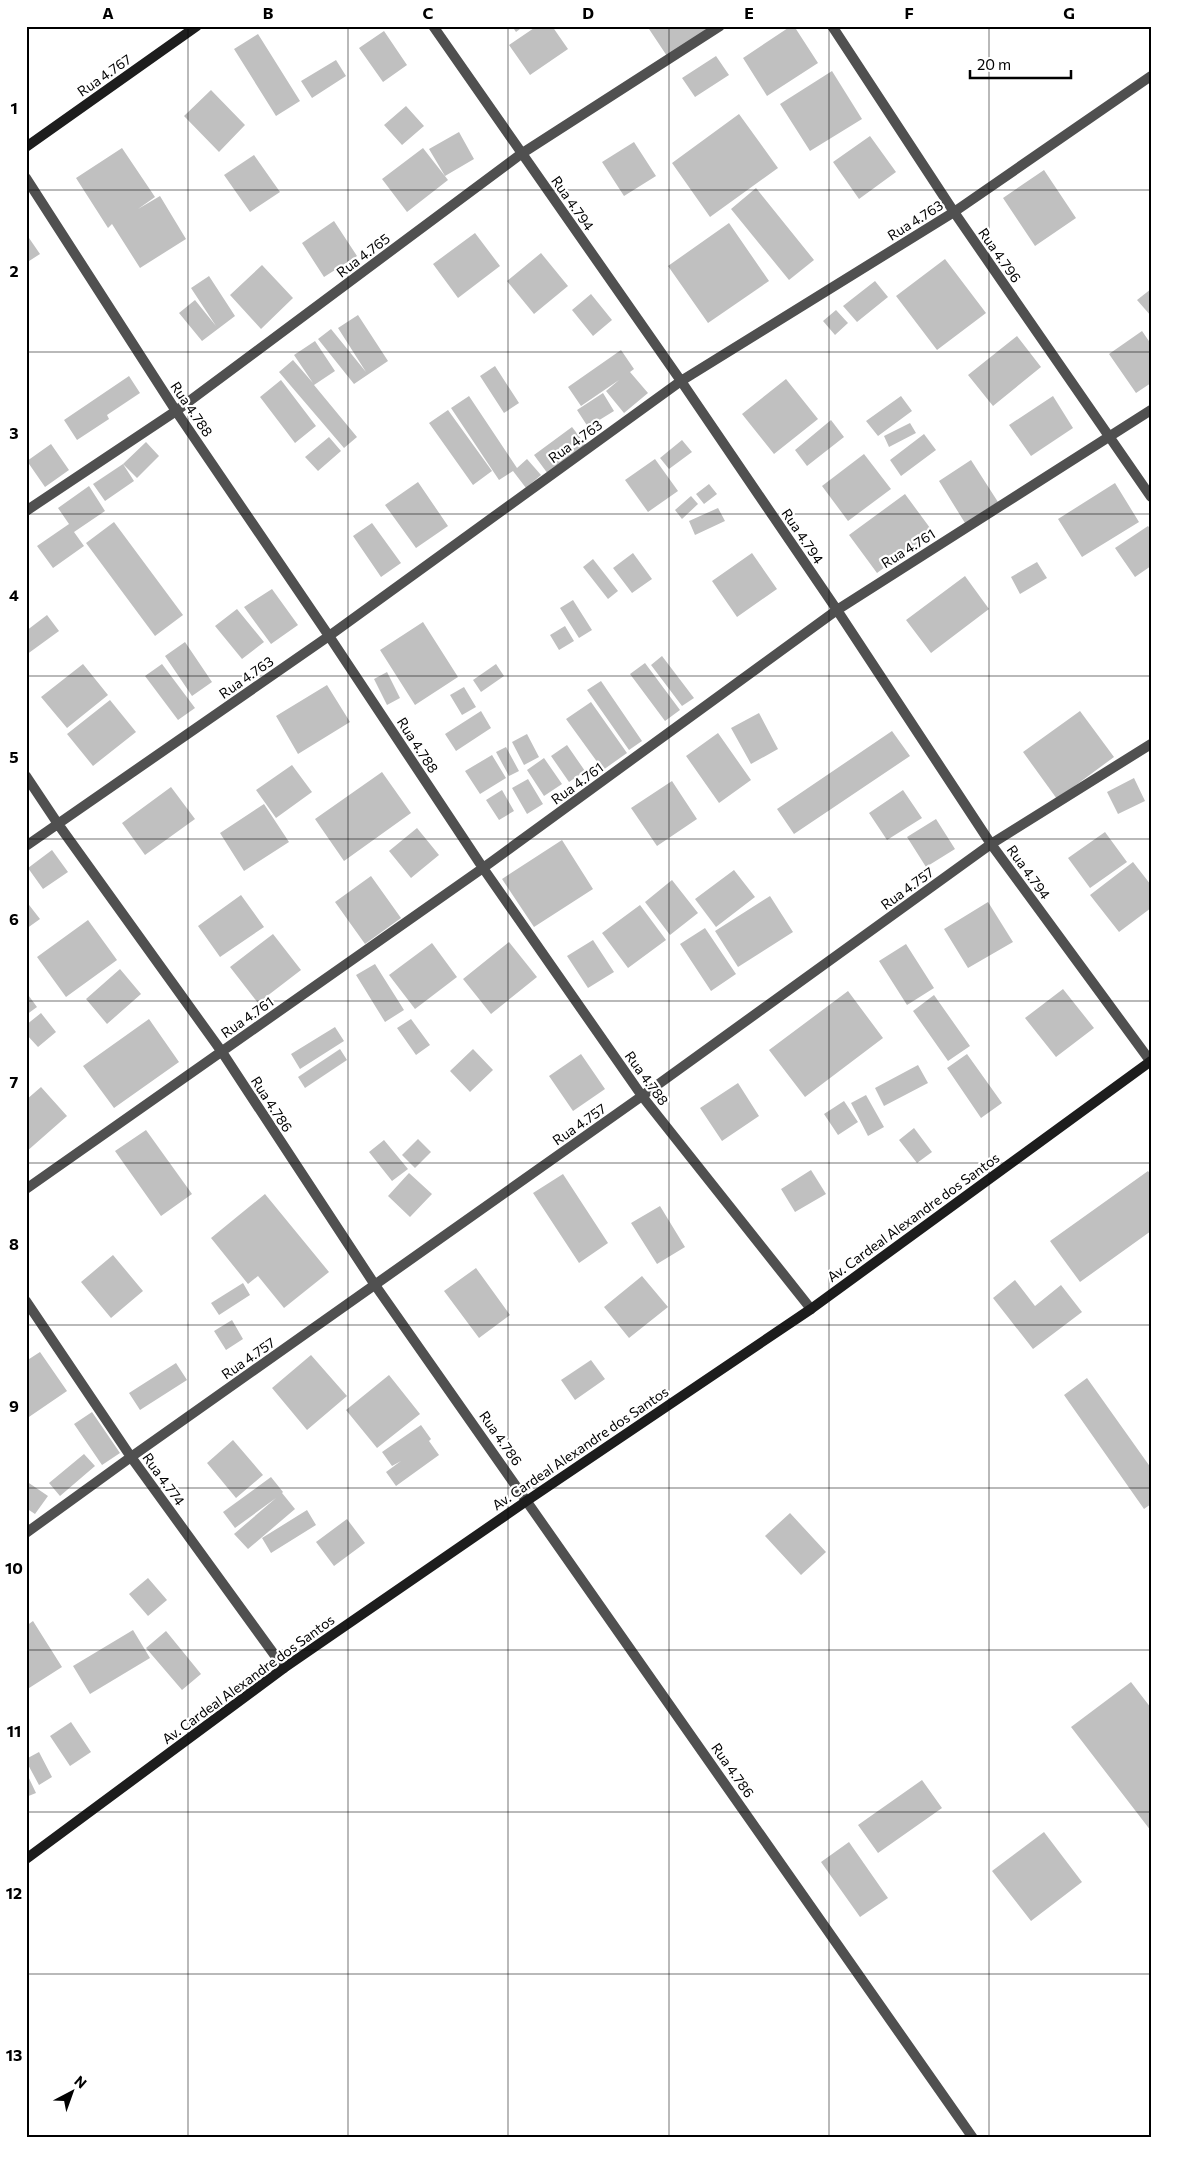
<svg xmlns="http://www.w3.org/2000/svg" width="1177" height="2164" font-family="Commissioner,sans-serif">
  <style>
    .building { fill: #c0c0c0 }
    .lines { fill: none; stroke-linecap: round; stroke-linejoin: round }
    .street { stroke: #505050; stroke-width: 10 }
    .secondary { stroke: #1d1d1d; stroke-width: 10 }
    .grid { fill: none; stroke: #000; stroke-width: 1; stroke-opacity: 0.55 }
    .labels { text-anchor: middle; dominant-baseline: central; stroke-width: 4.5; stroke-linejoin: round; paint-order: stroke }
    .street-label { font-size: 14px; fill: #000; stroke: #fff }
    .neatline { fill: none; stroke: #000; stroke-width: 2 }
    .grid-label { font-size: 16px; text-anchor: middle; font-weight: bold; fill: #000 }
  </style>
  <rect width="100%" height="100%" fill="#fff"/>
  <path class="building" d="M512,26H524L516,32Z
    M537,26H552L568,49L530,75L509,45Z
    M647,26H713L667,56Z
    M791,26H794L818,63L767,96L743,58Z
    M384,31L407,65L383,82L359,48Z
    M258,34L300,101L276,116L234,49Z
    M716,56L729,75L695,97L682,78Z
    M336,60L346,76L312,98L301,81Z
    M832,71L862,119L810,151L780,104Z
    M211,90L245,125L219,152L184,116Z
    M406,106L424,126L402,145L384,125Z
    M739,114L778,168L710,217L672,163Z
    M459,132L474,159L445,176L429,149Z
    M870,136L896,172L859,199L833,162Z
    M634,142L656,176L624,196L602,162Z
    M122,148L155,197L138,209L160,196L186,239L140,268L112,224L108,228L76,178Z
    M423,148L448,180L407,212L382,179Z
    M254,155L280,192L250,212L224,175Z
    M1044,170L1076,218L1035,246L1003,198Z
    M756,188L814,260L789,280L731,209Z
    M334,221L357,256L324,277L302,243Z
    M729,223L769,281L708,323L668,266Z
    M475,233L500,266L458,298L433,264Z
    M29,238L40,254L26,263V240Z
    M541,253L568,286L534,314L507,281Z
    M945,259L986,313L937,350L896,296Z
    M262,265L293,298L261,329L230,295Z
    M209,276L235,316L202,341L179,313L195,300L216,326L191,288Z
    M875,281L888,297L857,322L843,306Z
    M1151,289V316L1137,300Z
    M591,294L612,320L593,336L572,310Z
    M836,310L848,323L835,335L823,321Z
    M358,315L388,361L354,384L318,339L331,329L366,372L338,328Z
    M1142,331L1151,344V383L1136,393L1109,354Z
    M1017,336L1041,367L993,406L968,375Z
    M315,341L335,371L314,385L357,437L344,448L279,372L293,360L313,383L294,355Z
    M621,350L634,369L630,372L648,393L624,413L606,391L619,380L581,406L568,387Z
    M495,366L519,403L504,413L480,376Z
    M129,376L140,393L107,415L109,419L77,440L64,420Z
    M786,379L818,419L774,454L742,414Z
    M281,380L316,426L295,443L260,397Z
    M603,393L614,411L588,427L577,410Z
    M469,396L517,468L527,459L541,475L526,488L513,471L499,480L451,408Z
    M901,396L912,411L878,436L866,421Z
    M1053,396L1073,428L1031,456L1009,425Z
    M448,410L492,471L473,485L429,423Z
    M831,420L844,437L807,466L795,450Z
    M910,423L916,433L889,447L884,436Z
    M572,427L586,445L548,474L534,455Z
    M924,434L936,450L901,476L890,460Z
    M329,437L341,451L318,471L305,457Z
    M682,440L692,452L669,469L660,458Z
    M146,442L159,456L137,478L123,464L134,481L105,501L93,484L123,464Z
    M51,444L69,470L45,487L27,461Z
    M864,454L891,489L848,521L822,486Z
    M655,459L678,491L648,512L625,480Z
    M971,460L998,502L965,523L939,481Z
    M418,482L448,526L416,548L385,505Z
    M1115,483L1139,522L1082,557L1058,519Z
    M709,484L717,494L704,504L696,494Z
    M89,486L105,511L74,532L84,546L53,568L37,546L69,524L58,508Z
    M905,494L933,532L877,573L849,535Z
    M691,496L698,504L682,519L675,510Z
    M718,508L725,521L695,535L689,521Z
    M114,522L183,615L155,636L86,543Z
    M372,523L401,563L381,577L353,536Z
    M1148,526L1151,530V566L1135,577L1115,548Z
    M633,553L652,579L632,593L613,568Z
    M752,553L777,589L737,617L712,581Z
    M593,559L618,591L608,599L583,567Z
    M1037,562L1047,578L1020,594L1011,577Z
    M965,576L989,609L931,653L906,620Z
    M272,589L298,625L271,644L244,607Z
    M573,600L592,630L579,638L560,608Z
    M237,609L264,642L242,659L215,626Z
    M47,615L59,631L26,655V631Z
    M423,622L458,677L415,705L380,650Z
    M565,626L574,641L559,650L550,635Z
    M185,642L212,682L192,696L165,656Z
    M662,656L694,698L682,706L651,665Z
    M645,663L680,710L665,721L630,674Z
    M83,664L108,695L67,728L41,697Z
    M162,664L195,708L178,720L145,676Z
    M496,664L504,676L481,692L473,680Z
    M387,672L400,698L387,705L374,679Z
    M601,681L642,741L629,750L587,690Z
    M327,685L350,722L298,754L276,716Z
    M464,687L476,707L462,715L450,695Z
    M110,700L136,732L93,766L67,734Z
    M591,702L627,753L603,770L566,719Z
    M481,711L491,728L456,751L445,734Z
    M1080,711L1114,757L1057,799L1023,752Z
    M759,713L778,749L751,764L731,728Z
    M892,731L910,756L794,834L777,809Z
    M718,733L751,780L719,803L686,756Z
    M527,734L539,757L524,765L512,742Z
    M567,745L585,771L569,782L551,756Z
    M506,747L519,771L509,776L496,752Z
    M492,755L506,778L480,794L465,771Z
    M544,758L562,784L544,796L527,770Z
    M292,765L312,792L276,818L256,790Z
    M382,772L411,813L344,861L315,819Z
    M1134,778L1145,801L1118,814L1107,792Z
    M528,779L543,804L527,814L512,788Z
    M672,781L697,819L657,846L631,808Z
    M171,787L195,819L145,855L122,823Z
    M502,790L514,811L499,820L486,800Z
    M903,790L922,818L887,840L869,813Z
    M264,804L289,842L244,871L220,833Z
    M936,819L955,849L926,867L907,837Z
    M417,828L439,855L411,878L389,851Z
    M1105,832L1127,862L1090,888L1068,858Z
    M562,840L593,889L534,927L502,879Z
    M52,850L68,872L43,889L28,868Z
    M1133,862L1151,885V908L1119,932L1090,895Z
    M734,870L755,897L716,927L695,899Z
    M371,876L401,918L365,944L335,902Z
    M672,880L698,913L670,935L645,902Z
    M241,895L264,927L220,957L198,926Z
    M770,896L793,932L738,967L715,931Z
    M26,901L40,919L26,929Z
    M988,902L1013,942L968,968L944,929Z
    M640,905L666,940L628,968L602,933Z
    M88,920L117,960L66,997L37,957Z
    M705,928L736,974L711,991L680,944Z
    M273,934L301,970L258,1003L230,967Z
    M593,940L614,972L588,988L567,956Z
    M509,942L537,977L491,1014L463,979Z
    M432,943L457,977L415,1009L389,975Z
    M906,944L934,988L907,1005L879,961Z
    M375,964L404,1010L385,1022L356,975Z
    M120,969L141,994L107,1024L86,999Z
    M1063,989L1094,1028L1056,1057L1025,1018Z
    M848,991L883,1038L805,1097L769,1050Z
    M26,992L37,1007L26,1015Z
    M934,995L970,1046L948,1061L913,1011Z
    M41,1013L56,1032L38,1047L26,1034V1025Z
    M149,1019L179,1062L114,1108L83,1066Z
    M411,1019L430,1045L416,1055L397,1028Z
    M335,1027L344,1041L300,1069L291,1054Z
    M340,1049L347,1060L305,1088L298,1077Z
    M473,1049L493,1070L470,1092L450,1071Z
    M581,1054L605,1089L573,1111L549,1076Z
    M967,1054L1002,1103L981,1118L947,1068Z
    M918,1065L928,1083L884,1106L875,1088Z
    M738,1083L759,1116L722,1141L700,1108Z
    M41,1087L67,1116L26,1152V1100Z
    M866,1095L884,1127L868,1136L851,1103Z
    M844,1101L858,1122L838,1135L824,1114Z
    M914,1128L932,1152L917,1163L899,1140Z
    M146,1130L192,1194L161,1216L115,1151Z
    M418,1139L431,1152L415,1168L402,1155Z
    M384,1140L408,1169L392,1181L369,1152Z
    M811,1170L826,1194L795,1212L781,1189Z
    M1148,1171L1151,1175V1231L1080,1282L1050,1241Z
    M409,1173L432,1194L410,1217L388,1196Z
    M563,1174L608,1243L579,1263L533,1193Z
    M265,1194L329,1272L284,1308L258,1276L248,1284L211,1238Z
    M660,1206L685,1247L657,1264L631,1223Z
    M113,1255L143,1291L111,1318L81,1282Z
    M476,1268L510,1315L479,1338L444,1291Z
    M642,1276L668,1307L629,1338L604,1307Z
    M1015,1280L1035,1306L1061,1285L1082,1312L1033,1349L993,1298Z
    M243,1283L250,1295L219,1315L211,1303Z
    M232,1320L243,1339L226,1350L214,1331Z
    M40,1352L67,1391L26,1419V1361Z
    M311,1355L347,1396L307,1430L272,1388Z
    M591,1360L605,1379L575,1400L561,1380Z
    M176,1363L187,1380L140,1410L129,1393Z
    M389,1375L420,1414L377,1448L346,1410Z
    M1087,1378L1151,1468V1504L1144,1509L1064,1395Z
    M92,1412L120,1453L102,1465L74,1424Z
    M421,1425L431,1439L429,1441L439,1455L396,1486L386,1472L401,1461L392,1466L382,1452Z
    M233,1440L263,1475L236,1498L207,1463Z
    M84,1454L95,1466L60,1496L49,1483Z
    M271,1477L283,1492L282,1493L295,1509L248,1549L234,1534L276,1498L235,1528L223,1512Z
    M26,1481L48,1496L35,1514L26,1508Z
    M307,1510L316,1525L271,1553L262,1538Z
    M790,1513L826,1552L801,1575L765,1536Z
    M347,1519L365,1543L334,1566L316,1542Z
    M148,1578L167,1600L148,1616L129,1594Z
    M33,1621L62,1667L26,1690V1626Z
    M133,1630L150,1658L90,1694L73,1666Z
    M166,1631L201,1674L182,1690L146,1648Z
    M1131,1682L1151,1708V1831L1071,1727Z
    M71,1722L91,1752L70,1766L50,1736Z
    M39,1752L52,1777L39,1785L26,1761V1759Z
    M26,1772L36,1793L26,1797Z
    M922,1780L942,1808L878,1853L858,1825Z
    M1044,1832L1082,1882L1031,1921L992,1871Z
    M849,1842L888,1898L860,1917L821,1862Z"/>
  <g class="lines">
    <path class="street" d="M433,26L681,381L837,610L991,844L1151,1062
      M832,26L954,212L1151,497
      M26,178L176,411L329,636L483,868L642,1096L811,1309
      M26,511L176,411L521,154L720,26
      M26,776L58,824L222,1052L375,1285L973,2138
      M26,846L329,636L681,381L954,212L1151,76
      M26,1189L483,868L837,610L1151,410
      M26,1301L131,1457L284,1668
      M26,1533L131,1457L642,1096L991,844L1151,744"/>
    <path class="secondary" d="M26,147L197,26
      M26,1859L284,1668L528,1500L811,1309L1151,1061"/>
  </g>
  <path class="grid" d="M188,26V2138M348,26V2138M508,26V2138M669,26V2138M829,26V2138M989,26V2138M26,190H1151M26,352H1151M26,514H1151M26,676H1151M26,839H1151M26,1001H1151M26,1163H1151M26,1325H1151M26,1488H1151M26,1650H1151M26,1812H1151M26,1974H1151"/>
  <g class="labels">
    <g class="street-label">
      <text transform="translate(104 75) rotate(-35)">Rua 4.767</text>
      <text transform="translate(573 203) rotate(55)">Rua 4.794</text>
      <text transform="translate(915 220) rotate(-32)">Rua 4.763</text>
      <text transform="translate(363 255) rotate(-37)">Rua 4.765</text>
      <text transform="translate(1000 255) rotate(55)">Rua 4.796</text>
      <text transform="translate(192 409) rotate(56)">Rua 4.788</text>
      <text transform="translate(575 441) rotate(-36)">Rua 4.763</text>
      <text transform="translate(803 536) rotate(56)">Rua 4.794</text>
      <text transform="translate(908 548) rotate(-32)">Rua 4.761</text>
      <text transform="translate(246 677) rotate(-35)">Rua 4.763</text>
      <text transform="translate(418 745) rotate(57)">Rua 4.788</text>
      <text transform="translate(577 783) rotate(-36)">Rua 4.761</text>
      <text transform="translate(1029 872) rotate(54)">Rua 4.794</text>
      <text transform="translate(907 888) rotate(-36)">Rua 4.757</text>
      <text transform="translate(247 1017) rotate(-35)">Rua 4.761</text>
      <text transform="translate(647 1078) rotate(54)">Rua 4.788</text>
      <text transform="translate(272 1104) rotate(57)">Rua 4.786</text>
      <text transform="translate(579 1124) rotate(-35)">Rua 4.757</text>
      <text transform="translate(913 1217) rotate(-36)">Av. Cardeal Alexandre dos Santos</text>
      <text transform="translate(248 1358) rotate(-35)">Rua 4.757</text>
      <text transform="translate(501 1438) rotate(55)">Rua 4.786</text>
      <text transform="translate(580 1448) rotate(-34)">Av. Cardeal Alexandre dos Santos</text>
      <text transform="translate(164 1479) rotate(54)">Rua 4.774</text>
      <text transform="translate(248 1679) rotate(-36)">Av. Cardeal Alexandre dos Santos</text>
      <text transform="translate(733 1770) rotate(55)">Rua 4.786</text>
    </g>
  </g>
  <rect width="1177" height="2164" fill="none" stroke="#ffffff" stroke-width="55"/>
  <g transform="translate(72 2092) rotate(41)" stroke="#ffffff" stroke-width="4" paint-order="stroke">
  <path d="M0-4L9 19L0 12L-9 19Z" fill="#000000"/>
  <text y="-8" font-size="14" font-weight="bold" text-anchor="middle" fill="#000000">N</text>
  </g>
  <path d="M970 70v8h101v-8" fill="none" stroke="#000000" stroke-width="2.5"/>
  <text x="977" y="70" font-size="15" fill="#000000" stroke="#ffffff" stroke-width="4" paint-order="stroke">20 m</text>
  <rect x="28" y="28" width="1122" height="2108" class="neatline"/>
  <g class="grid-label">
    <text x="108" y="19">A</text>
    <text x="268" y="19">B</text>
    <text x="428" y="19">C</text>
    <text x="588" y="19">D</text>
    <text x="749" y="19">E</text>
    <text x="909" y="19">F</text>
    <text x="1069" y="19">G</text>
    <text x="14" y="114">1</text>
    <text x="14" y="277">2</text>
    <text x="14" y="439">3</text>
    <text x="14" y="601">4</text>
    <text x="14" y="763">5</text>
    <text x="14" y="925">6</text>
    <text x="14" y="1088">7</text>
    <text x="14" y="1250">8</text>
    <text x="14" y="1412">9</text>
    <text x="14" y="1574">10</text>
    <text x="14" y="1737">11</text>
    <text x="14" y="1899">12</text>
    <text x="14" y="2061">13</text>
  </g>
</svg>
